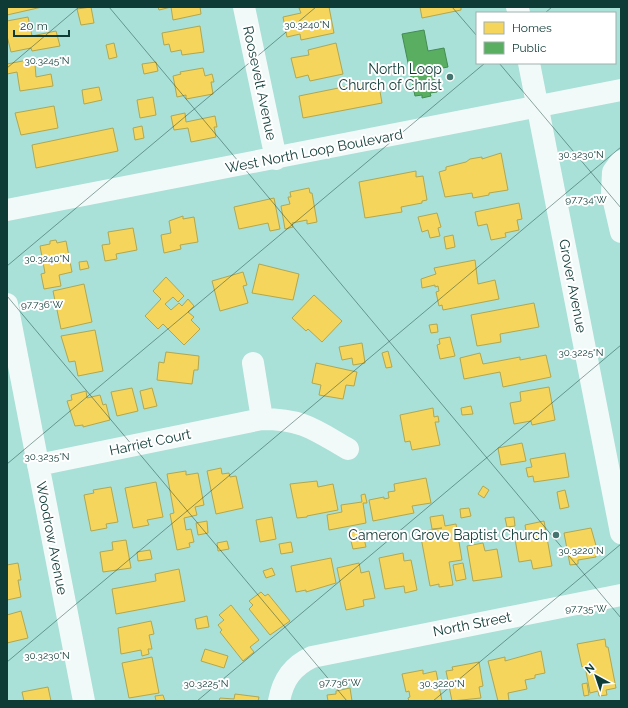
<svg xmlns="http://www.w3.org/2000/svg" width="628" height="708" font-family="Raleway,sans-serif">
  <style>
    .homes { fill: #f6d55c; stroke: #b0a750 }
    .public { fill: #5aae61; stroke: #438c54 }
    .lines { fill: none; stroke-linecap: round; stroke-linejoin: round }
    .minor { stroke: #f2faf9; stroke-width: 22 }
    .ticks { fill: none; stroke: #0e3b35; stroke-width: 1; stroke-opacity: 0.45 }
    .poi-dot { fill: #44756e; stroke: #fff; stroke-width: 1.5 }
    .labels { text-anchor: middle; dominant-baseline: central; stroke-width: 4; stroke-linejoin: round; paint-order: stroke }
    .poi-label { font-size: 14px; fill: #0e3b35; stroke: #fff; text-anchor: end }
    .street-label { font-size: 14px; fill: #0e3b35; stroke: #fff }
    .ticks-label { font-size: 10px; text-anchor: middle; fill: #0e3b35; stroke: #fff; stroke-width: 4; stroke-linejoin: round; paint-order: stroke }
  </style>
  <rect width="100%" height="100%" fill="#a9e0d7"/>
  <path class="homes" d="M7,7H42L7,15Z
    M91,7L94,23L81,25L77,9Z
    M158,7H200L201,14L173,20L171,7L159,10Z
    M304,7H329L334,33L301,40L300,34L287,37L283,17L301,13L299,8Z
    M420,7H461V10L422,18Z
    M28,17L32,36L56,31L60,46L32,51L31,48L11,52L7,36V21Z
    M200,26L204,52L182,55L181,50L171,52L169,44L164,45L162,33Z
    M114,43L117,57L109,59L106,45Z
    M336,43L343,74L310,81L308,75L296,78L291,58L309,55L308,50Z
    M33,59L34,64H35L36,77L51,74L53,86L20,91L17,72L7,74V64Z
    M156,62L158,71L144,74L142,64Z
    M203,68L205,76L212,74L214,82H211L213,94L186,99V95L177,97L173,76L181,74L180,72Z
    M378,80L382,103L303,118L299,96Z
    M99,87L102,100L84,104L82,90Z
    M153,97L156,115L140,118L137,100Z
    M54,106L58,128L21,135L15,113Z
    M185,113L186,122L215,116L217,127H214L216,137L191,142L188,128L174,130L171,116Z
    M142,126L144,138L135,140L133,128Z
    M113,128L118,151L36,168L32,145Z
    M501,153L508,190L489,193V195L473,198L472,193L445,197L439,172L446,170V167L466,162L470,159L482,157V159Z
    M416,171V177L423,176L427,200L422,201V203L401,207L402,212L365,218L359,182Z
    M309,188L310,193H312L317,222L307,224V220L292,223L293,227L285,229L281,206L290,204L288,197H291L290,192Z
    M274,198L280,229L270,231L268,223L239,229L234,207Z
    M519,203L522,219L517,220L519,230L505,233L506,237L491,240L487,224L478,226L475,212Z
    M437,213L441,227L438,228L440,236L430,238L428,230L422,232L418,217Z
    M183,216V219L194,217L198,242L180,245L181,249L164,253L161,235L171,233L169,221Z
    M133,228L137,250L116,254L117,259L105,261L102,245L110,244L108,232Z
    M453,235L455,247L446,249L444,237Z
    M56,240L57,243L66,241L72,272L59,275L61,286L44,289L41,274L45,273L40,246L50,244V241Z
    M475,260L478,284L495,280L499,299L443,310L442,305L439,306L436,292L439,291L438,286L435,287V285L422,288L421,279L436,274L434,268Z
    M87,261L89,268L80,270L79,262Z
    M259,264L299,274L293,300L252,293Z
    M243,272L247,285L243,286L248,303L220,311L212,281Z
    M166,277L184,296L178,302L173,297L165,304L171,310L179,303L182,306L188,299L194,306L188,312L194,317L191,320L200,329L184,345L163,324L158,329L145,316L161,299L153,291Z
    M84,284L92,322L61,329L53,291Z
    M314,295L342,321L322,342L308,329L306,331L292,318Z
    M534,303L539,327L500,334L501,342L477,346L471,315Z
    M437,324L438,332L431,333L429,325Z
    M95,330L103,371L78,376L75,361L69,362L61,336Z
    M450,337L455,356L440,359L437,345L440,344L439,339Z
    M362,343L365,363L353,365L352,358L342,360L339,347Z
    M388,351L392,367L386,368L382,353Z
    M166,352L199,356L198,370H194L192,384L157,380L159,362L164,363Z
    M480,353L483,364L520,357V360L546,355L551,377L503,387L500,372L464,379L460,358Z
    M316,363L357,372L354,386L346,385L343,399L319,395L321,385L312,383Z
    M549,387L555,420L532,425L531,421L514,424L510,403L521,401L520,392Z
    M132,388L138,411L117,416L111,392Z
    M152,388L157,406L144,409L140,391Z
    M86,391L87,398L100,395L103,405L106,404L110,420L83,427V425L75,426L67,401L72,400L71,395Z
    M471,406L473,414L462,415L461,408Z
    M433,408L434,417L438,416L439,422H435L440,445L412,450L410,441L405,442L400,415Z
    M522,443L526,461L501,465L498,448Z
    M565,453L569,477L534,482L533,476L528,477L526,468L532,467L530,459Z
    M221,468L222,474L229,473L230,477L236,476L243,508L216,514L207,471Z
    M186,471V475L198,473L204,505L195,507L197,515L184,518L186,530L191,529L194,542L189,543L190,547L177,550L170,514L174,513L167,474Z
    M426,478L431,503L412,506L414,513L373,521L369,500L384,497V499L389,498L388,492L395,491L394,484Z
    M317,481L318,487L333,484L338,510L307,516V517L297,518L290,484Z
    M156,482L163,517L147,520L149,525L133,528L125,488Z
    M483,486L489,490L484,498L478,494Z
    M111,487L118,522L106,524L107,528L91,531L84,495L94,493L93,490Z
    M565,490L569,507L560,509L557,492Z
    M365,494L367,503H363L366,523L329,530L327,515L342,512L341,505L362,502L361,495Z
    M469,508L471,516L461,518L460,509Z
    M443,515L445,526L456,524L462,560L449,562L453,585L439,587V584L430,586L420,532L442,528L432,529L430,517Z
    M272,517L276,539L260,542L256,520Z
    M514,517L515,526L507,527L505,518Z
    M207,521L208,533L198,535L196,523Z
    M544,521L552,566L533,569L531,560L519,562L515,539L527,537L525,525Z
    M591,528L597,549H595L596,557L578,560V564L570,565L564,533Z
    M362,530L366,547L353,549L349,533Z
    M126,540L131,568L103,572L100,552L113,550L112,542Z
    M227,541L229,549L218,551L217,543Z
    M291,542L293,552L281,554L279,544Z
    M483,543L485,551L497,549L502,577L473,581L467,546Z
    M150,550L152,559L138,561L137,552Z
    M403,553L404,561L411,560L417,590L405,593L404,586L385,589L379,558Z
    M331,558L336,583L306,592V590L296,592L291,566Z
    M18,563L21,580H18L21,597L7,600V565Z
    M359,563L361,573L369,571L375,598L363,600L364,606L346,610L337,568Z
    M463,563L466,579L456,581L453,565Z
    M272,568L275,575L266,578L263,571Z
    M179,569L185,601L116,614L112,589L156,581L155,574Z
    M261,592L265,596L268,594L290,621L270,635L249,609L253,605L249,601Z
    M231,605L259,640L250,647L254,652L243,661L220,632L222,630L218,625L224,620L219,615Z
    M21,611L28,638L7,643V615Z
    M207,616L209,627L197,629L195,619Z
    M151,621L154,634L149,635L152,649H148L149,654L142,656L141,650L121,654L118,628Z
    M605,639L606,647H608L616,688L606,690L607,695L599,696L598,691L590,693L585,666L582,667L577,644Z
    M205,649L228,656L224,668L201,661Z
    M541,651L545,673L535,675V678L525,680L527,689L508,693L509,701H498L488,661L505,657V661Z
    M152,657L159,693L129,698L122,663Z
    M479,662L483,686L479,687L481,698L452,701L446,671L453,670L452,667Z
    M423,670V674L436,671L442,701H409L408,698L410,697L409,691L406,692L402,674Z
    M587,683L589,695L584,696L582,684Z
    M48,687L51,701H24L22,692Z
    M350,688L352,701H328L327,695L336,694V691Z
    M235,694L259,697L258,701H219L220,698L234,699Z
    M163,695L165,701H156L155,696Z"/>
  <path class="public" d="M424,30L428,51L444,48L448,67L432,70L437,92L430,93L431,96L422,98V95L415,96L402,34Z"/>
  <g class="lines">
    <path class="minor" d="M244,7L276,159
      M517,7L519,13
      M529,63L621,533
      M621,161L613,172L612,193L621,232
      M7,210L621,90
      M7,304L84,701
      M253,363L262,419
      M38,465L262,419C303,419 315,430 348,449
      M279,701C283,679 293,666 312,657L621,595"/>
  </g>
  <path class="ticks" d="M109,7L621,618M452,7L477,36M545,13L552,7M499,63L621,208M7,68L79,7M7,266L316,7M7,296L347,701M7,464L485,63M7,662L621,147M197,701L621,345M433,701L621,544"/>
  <g class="poi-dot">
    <circle cx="450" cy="77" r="4"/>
    <circle cx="556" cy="535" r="4"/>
  </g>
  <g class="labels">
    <g class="poi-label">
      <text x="442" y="69">North Loop<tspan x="442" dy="16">Church of Christ</tspan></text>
      <text x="548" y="535">Cameron Grove Baptist Church</text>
    </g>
    <g class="street-label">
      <text transform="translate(260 83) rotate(78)">Roosevelt Avenue</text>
      <text transform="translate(314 151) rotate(-11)">West North Loop Boulevard</text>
      <text transform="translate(573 286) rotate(79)">Grover Avenue</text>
      <text transform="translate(150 442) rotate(-12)">Harriet Court</text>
      <text transform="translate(52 538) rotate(79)">Woodrow Avenue</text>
      <text transform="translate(472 624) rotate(-11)">North Street</text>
    </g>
  </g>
  <g class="ticks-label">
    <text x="307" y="28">30.3240°N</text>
    <text x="47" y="64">30.3245°N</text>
    <text x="581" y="158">30.3230°N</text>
    <text x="586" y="203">97.734°W</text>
    <text x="47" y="262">30.3240°N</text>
    <text x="42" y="308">97.736°W</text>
    <text x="581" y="356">30.3225°N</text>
    <text x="47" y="460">30.3235°N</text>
    <text x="581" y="554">30.3220°N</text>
    <text x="586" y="612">97.735°W</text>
    <text x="47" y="659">30.3230°N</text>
    <text x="340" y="686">97.736°W</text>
    <text x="206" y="687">30.3225°N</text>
    <text x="442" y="687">30.3220°N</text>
  </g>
  <rect width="628" height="708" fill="none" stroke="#0e3b35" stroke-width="16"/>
  <rect x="476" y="12" width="140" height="52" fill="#ffffff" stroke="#9fb1ae"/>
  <rect x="484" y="22" width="20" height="12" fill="#f6d55c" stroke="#9fb1ae"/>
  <text x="512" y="32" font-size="12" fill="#0e3b35">Homes</text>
  <rect x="484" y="42" width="20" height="12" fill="#5aae61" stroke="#9fb1ae"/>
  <text x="512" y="52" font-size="12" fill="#0e3b35">Public</text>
  <g transform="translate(596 676) rotate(320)" stroke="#ffffff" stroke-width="3" paint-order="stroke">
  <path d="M0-3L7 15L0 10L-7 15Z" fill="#0e3b35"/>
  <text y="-6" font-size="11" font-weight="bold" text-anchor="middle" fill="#0e3b35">N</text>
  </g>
  <path d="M14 30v6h55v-6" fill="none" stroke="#0e3b35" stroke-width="2"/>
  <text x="20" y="30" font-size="12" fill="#0e3b35" stroke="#ffffff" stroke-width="3" paint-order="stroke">20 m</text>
</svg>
